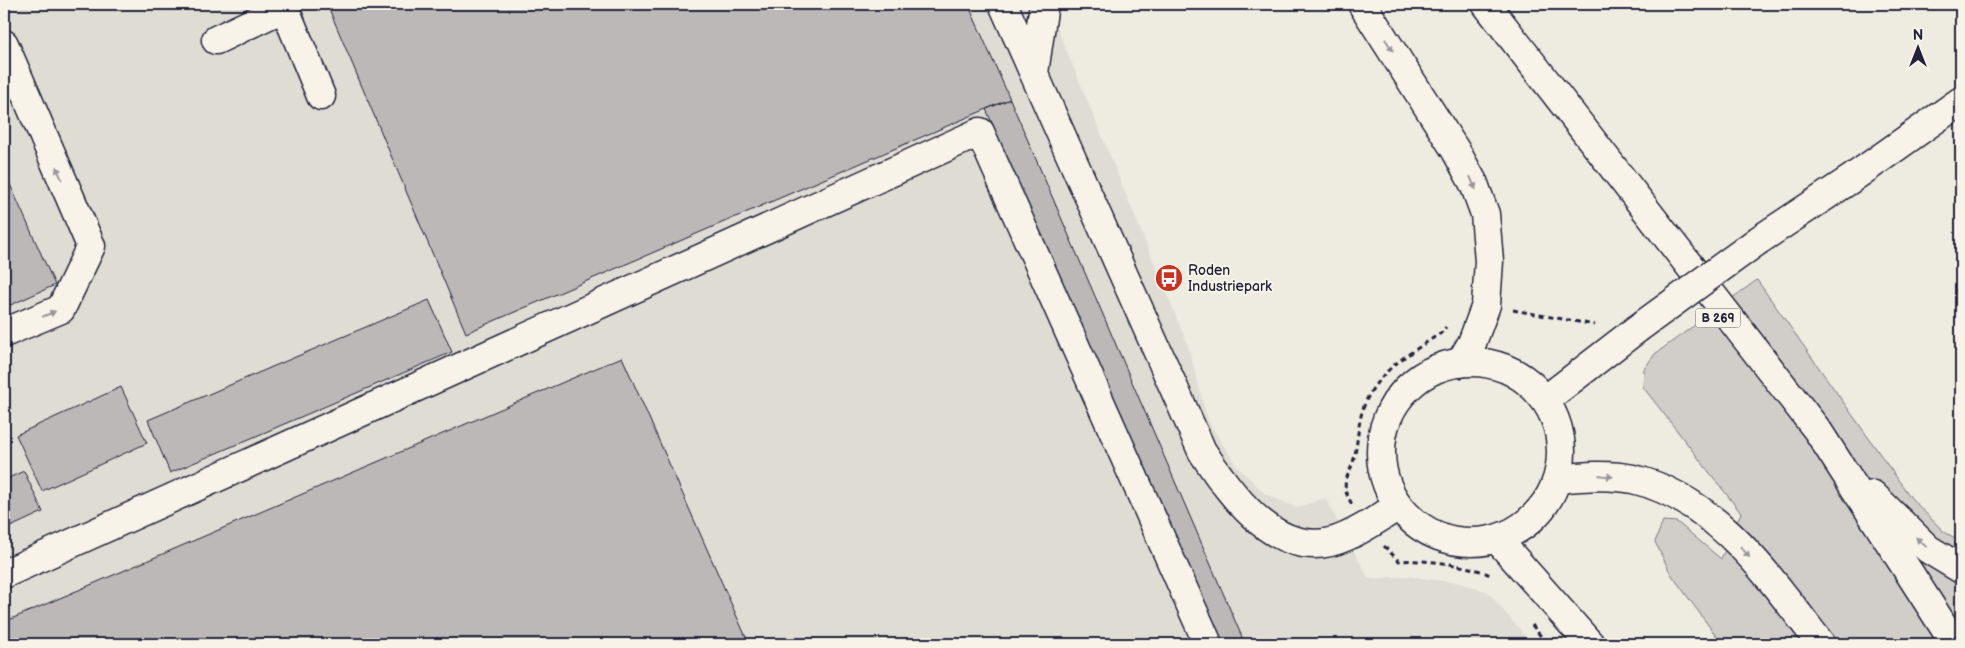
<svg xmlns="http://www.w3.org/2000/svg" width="1965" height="648" font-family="'Balsamiq Sans',sans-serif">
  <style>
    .built { fill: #dfdcd4 }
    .green { fill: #d1cdc9; stroke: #7a7882 }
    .building { fill: #bbb8b7; stroke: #22223b }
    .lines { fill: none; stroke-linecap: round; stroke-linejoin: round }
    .minor-casing { stroke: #22223b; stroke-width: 31 }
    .major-casing { stroke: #22223b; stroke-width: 31 }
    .path { stroke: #22223b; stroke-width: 3; stroke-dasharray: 5 4; stroke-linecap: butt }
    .minor { stroke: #f7f3e8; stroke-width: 28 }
    .major { stroke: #f7f3e8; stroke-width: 28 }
    .minor-bridge-casing { stroke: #22223b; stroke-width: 31; stroke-linecap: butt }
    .minor-bridge { stroke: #f7f3e8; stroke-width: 28 }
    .oneway { fill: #97959a }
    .labels { text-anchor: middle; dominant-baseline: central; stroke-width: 4; stroke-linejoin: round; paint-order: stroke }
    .shield { fill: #f7f3e8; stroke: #62616f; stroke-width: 1 }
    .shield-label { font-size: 12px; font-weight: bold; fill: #22223b }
    .poi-label { font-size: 14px; fill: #22223b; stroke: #f7f3e8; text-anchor: start }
  </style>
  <rect width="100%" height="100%" fill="#eeebe1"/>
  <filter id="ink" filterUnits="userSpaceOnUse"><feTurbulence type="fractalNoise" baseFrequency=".02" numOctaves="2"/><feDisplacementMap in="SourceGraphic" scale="10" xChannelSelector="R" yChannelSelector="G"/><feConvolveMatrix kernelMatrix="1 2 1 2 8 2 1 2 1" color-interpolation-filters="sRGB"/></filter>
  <g filter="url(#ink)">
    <path class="built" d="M4,4H1056L1054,20L1187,343L1208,421L1236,465L1265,494L1297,508L1325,498L1369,579L1407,576L1459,583L1488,592L1532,644H4Z"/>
    <path class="green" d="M1757,280L1911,498L1944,532L1961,541V644H1722L1671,574L1655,542L1663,521L1677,522L1721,559L1741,513L1643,387L1644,369L1655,354Z"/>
    <path class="building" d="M327,4H968L1010,99L466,333Z
      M1010,99L1245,644H1214L986,109Z
      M4,171L55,285L4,308Z
      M429,300L452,352L170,473L148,420Z
      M622,357L749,644H4V622Z
      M121,387L147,443L42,491L16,435Z
      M24,471L43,512L4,530V480Z"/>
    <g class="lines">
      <defs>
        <path id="minor" d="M283,4L321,96
          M1003,4L1202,451C1232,497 1281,566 1345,537C1364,529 1381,517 1398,506
          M216,40L285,7
          M4,44L91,246L61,309L4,333
          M1034,73L1044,4
          M1759,240L1851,179L1961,101
          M1381 452a90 90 0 1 1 180 0a90 90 0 1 1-180 0Z
          M1545,400L1637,329
          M1497,539L1590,644
          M4,574L980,132L1208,644"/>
        <path id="major" d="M1362,4L1456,151L1474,184L1485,214L1489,261L1486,305L1472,343L1460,363
          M1486,4L1818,431L1955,644
          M1558,479C1583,476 1608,474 1633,479C1718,499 1771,580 1821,644
          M1873,495L1928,549L1961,569"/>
      </defs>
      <use href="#minor" class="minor-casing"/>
      <use href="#major" class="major-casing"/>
      <path class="path" d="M1513,310L1595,325
        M1352,504C1337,481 1351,477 1355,454C1358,439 1358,424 1363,409C1375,371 1411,353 1441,333L1446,327
        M1384,546L1399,561C1421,559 1471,565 1490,575
        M1532,625L1547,644"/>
      <use href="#minor" class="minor"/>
      <use href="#major" class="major"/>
      <defs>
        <path id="minor-bridge" d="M1637,329L1759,240"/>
      </defs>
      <use href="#minor-bridge" class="minor-bridge-casing"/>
      <use href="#minor-bridge" class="minor-bridge"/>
    </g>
    <defs><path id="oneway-solid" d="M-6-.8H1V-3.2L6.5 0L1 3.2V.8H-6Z" transform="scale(1.25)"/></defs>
    <g class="oneway">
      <use href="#oneway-solid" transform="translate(1389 45) rotate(57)"/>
      <use href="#oneway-solid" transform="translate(59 173) rotate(-113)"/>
      <use href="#oneway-solid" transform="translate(1473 183) rotate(66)"/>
      <use href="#oneway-solid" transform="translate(49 314) rotate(-23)"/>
      <use href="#oneway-solid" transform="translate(1606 476) rotate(7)"/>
      <use href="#oneway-solid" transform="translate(1921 542) rotate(-137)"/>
      <use href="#oneway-solid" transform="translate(1745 552) rotate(50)"/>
    </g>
  </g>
  <defs>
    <symbol id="bus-disc" viewBox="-11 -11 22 22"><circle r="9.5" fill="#c8321e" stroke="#f7f3e8"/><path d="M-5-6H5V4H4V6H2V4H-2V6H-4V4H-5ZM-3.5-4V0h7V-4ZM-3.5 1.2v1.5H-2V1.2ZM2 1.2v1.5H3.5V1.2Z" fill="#fff"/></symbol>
  </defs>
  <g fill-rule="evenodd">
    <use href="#bus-disc" x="1153" y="262" width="32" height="32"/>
  </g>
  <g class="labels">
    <rect class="shield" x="1695.5" y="308.5" width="45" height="19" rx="4"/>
    <g class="shield-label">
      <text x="1718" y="318">B 269</text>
    </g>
    <g class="poi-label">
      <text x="1188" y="270">Roden<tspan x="1188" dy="16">Industriepark</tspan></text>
    </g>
  </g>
  <rect width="1965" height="648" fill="none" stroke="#f7f3e8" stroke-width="20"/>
  <rect x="10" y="10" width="1945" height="628" fill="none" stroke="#22223b" stroke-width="2" filter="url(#ink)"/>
  <g transform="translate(1918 48)" stroke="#f7f3e8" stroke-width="4" paint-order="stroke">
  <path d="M0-4L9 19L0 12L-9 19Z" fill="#22223b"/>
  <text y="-8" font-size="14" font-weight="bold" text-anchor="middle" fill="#22223b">N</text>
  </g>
</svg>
